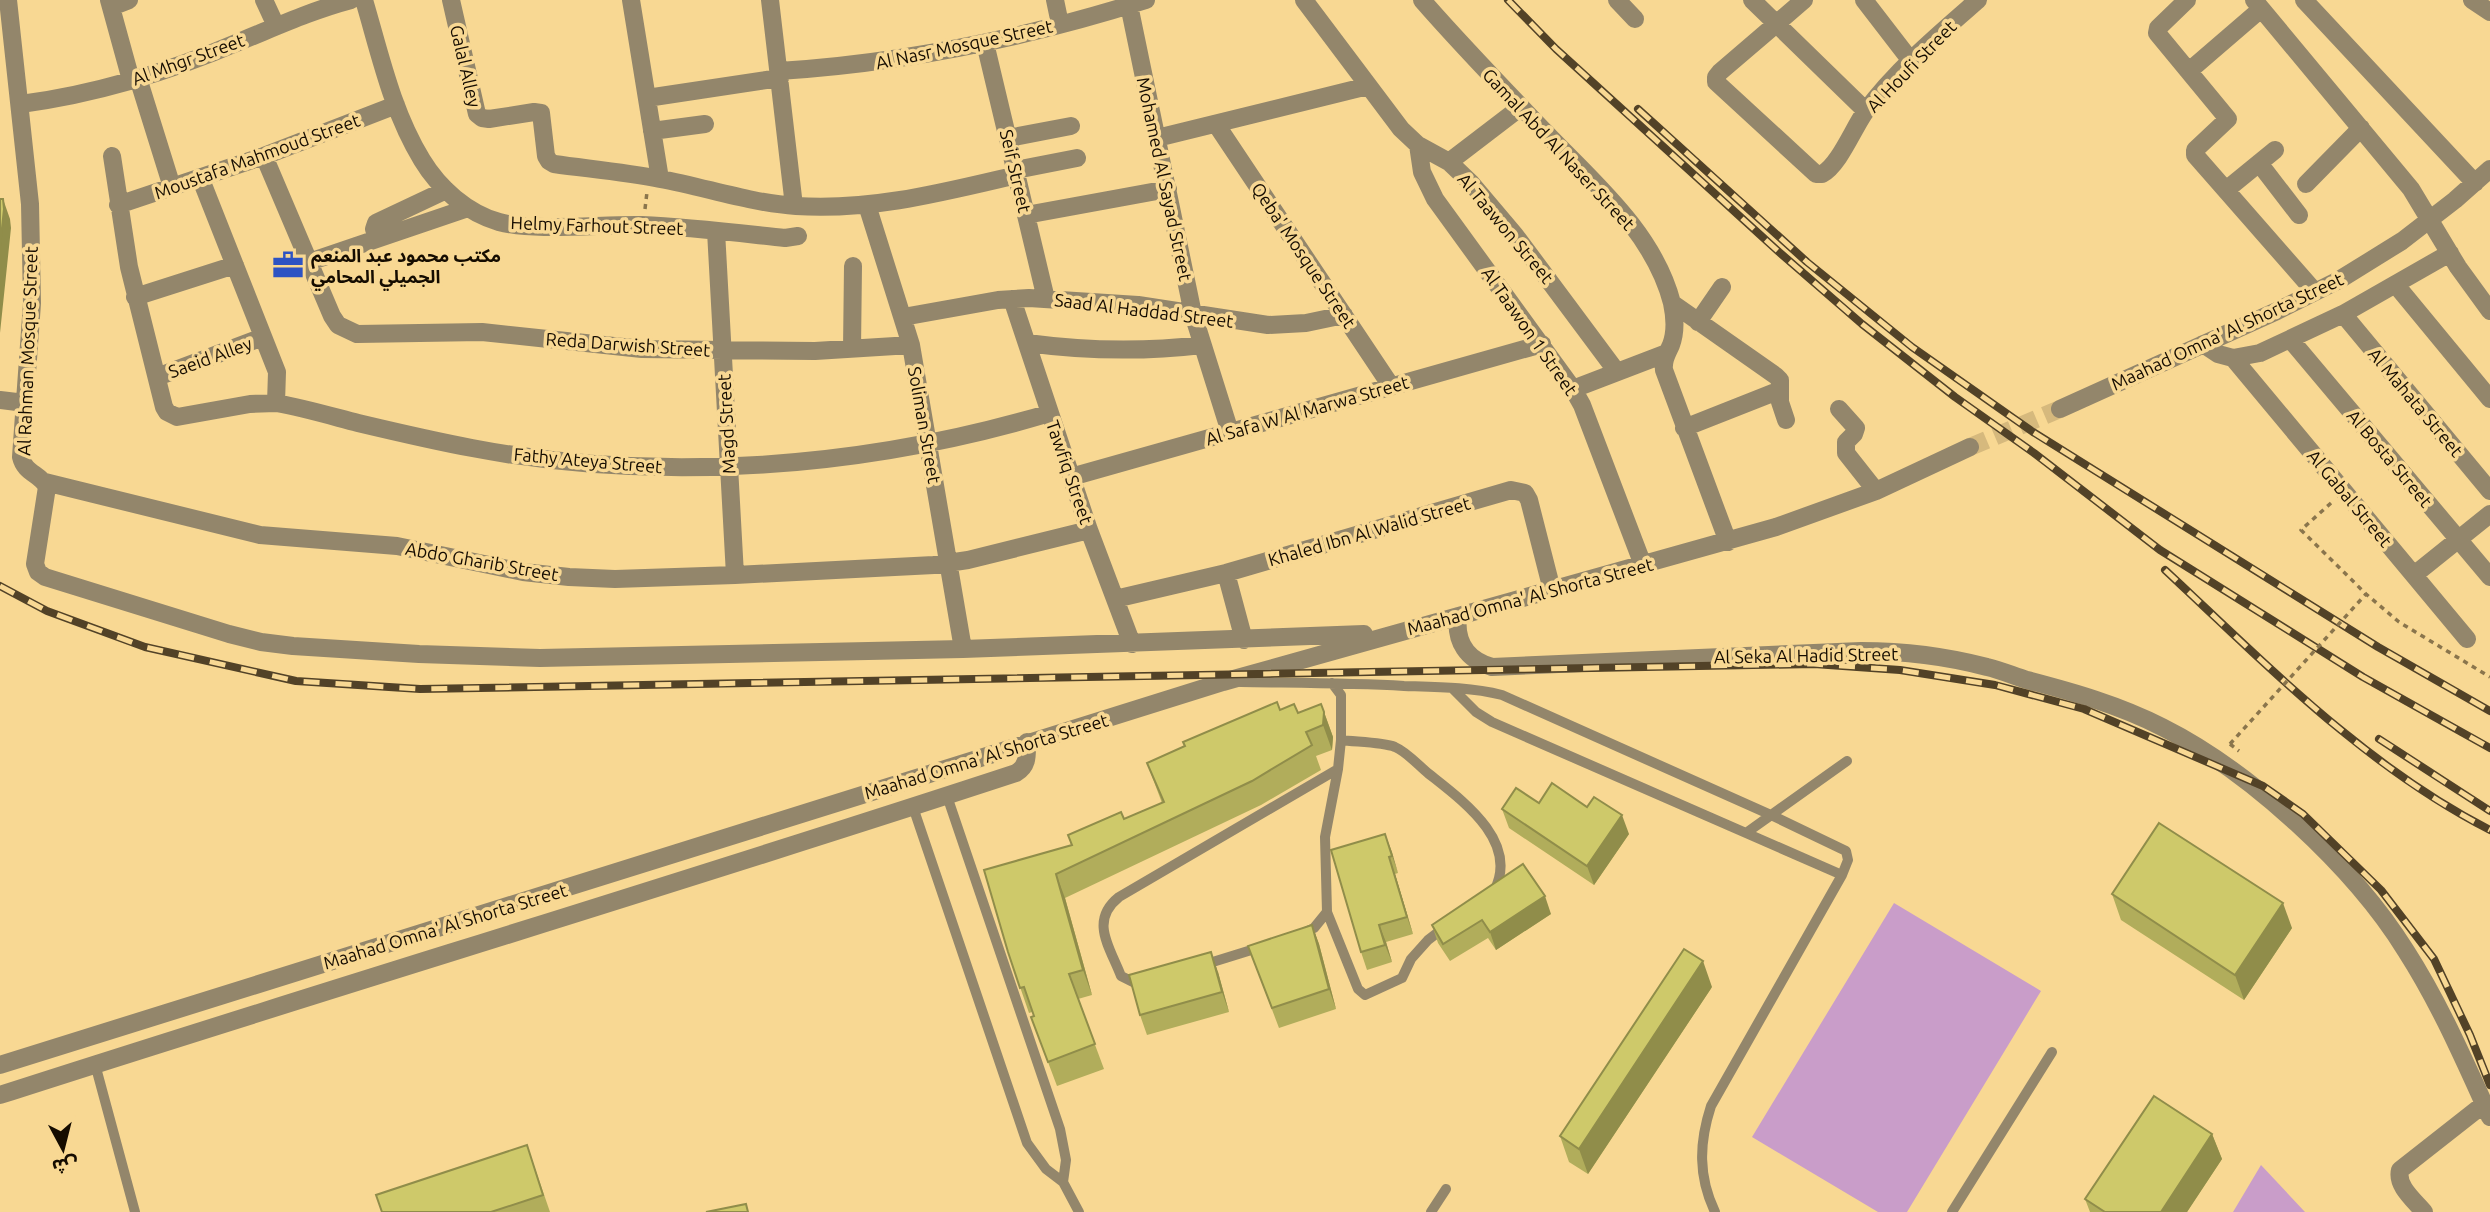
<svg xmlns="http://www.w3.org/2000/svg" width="2490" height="1212" font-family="Ubuntu,'Noto Sans Arabic',sans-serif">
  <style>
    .green { fill: #c99dc9 }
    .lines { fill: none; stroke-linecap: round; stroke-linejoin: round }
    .street-tunnel { stroke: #d6b97d; stroke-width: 18; stroke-dasharray: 18 9; stroke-linecap: butt }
    .path { stroke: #8a754c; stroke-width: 3.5; stroke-dasharray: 5 5; stroke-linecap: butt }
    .lane { stroke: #93866b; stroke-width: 10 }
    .street { stroke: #93866b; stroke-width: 18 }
    .rail-casing { stroke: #524227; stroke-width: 8 }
    .rail { stroke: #f8d893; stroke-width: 5; stroke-dasharray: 16; stroke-linecap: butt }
    .path-bridge { stroke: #8a754c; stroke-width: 3.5; stroke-dasharray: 5 5; stroke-linecap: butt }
    .wall { fill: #b1ad5b }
    .shaded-wall { fill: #908d4a }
    .building { fill: #cec96a; stroke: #908d4a; stroke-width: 2 }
    .labels { text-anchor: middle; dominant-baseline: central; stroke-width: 7; stroke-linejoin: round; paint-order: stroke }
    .street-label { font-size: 18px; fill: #150c00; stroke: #f8d893 }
    .poi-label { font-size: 18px; font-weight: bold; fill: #150c00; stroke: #f8d893; text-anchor: start }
  </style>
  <rect width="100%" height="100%" fill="#f8d893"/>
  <path class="green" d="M1894,903L2041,991L1907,1212H1878L1752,1137Z
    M2261,1165L2305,1212H2233Z"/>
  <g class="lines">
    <path class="street-tunnel" d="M1970,447L2060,409"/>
    <path class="path" d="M645,209L647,192
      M2331,503L2301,530L2366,594L2399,622L2490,677
      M2230,744L2239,751"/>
    <path class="lane" d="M1241,682C1296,683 1350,683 1404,686C1437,687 1470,687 1502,695L1771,815L1846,851L1848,860L1842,875L1711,1106C1699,1143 1698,1176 1715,1212
      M1452,688L1476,712L1492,722L1842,875
      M1341,740C1355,742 1382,742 1395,747C1407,752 1419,766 1429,774C1463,801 1520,842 1494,891
      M947,796L1060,1129L1066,1160L1063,1182
      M913,807L1027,1143L1046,1169L1063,1182L1079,1212
      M1746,833L1847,761
      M1327,912L1358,989L1365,995L1402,978L1411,959L1428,940L1445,927
      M1303,933L1314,928L1327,912L1325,837L1338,769L1341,740V695L1332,683
      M1203,965L1261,947
      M1144,982L1137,984L1121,976C1110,947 1089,921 1119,897L1338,769
      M95,1064L135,1212
      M1431,1212L1446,1189
      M1952,1212L2052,1052"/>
    <path class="street" d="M8,0L30,204L32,303L21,457C25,474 40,473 47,487L35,564L38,572L45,577L229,634L261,642L293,646L419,654L540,658L963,649L1364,634
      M109,0L131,80
      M264,0L276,26
      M364,0C380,54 392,111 422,160C439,188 467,213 499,222C536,232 601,224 642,225C690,227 738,233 785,238L798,236
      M451,0L477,114L482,118L489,119L534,112L541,113L546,156L549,161L554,164C590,169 625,172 660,179C705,187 750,203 796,206C872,211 944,192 1017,175
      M631,0L660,179
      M770,0L794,206
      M1055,0L1060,24
      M1304,0L1401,129L1418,145L1449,162L1471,183L1515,235L1617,372
      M1422,0C1462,46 1504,89 1546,133C1594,183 1654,233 1672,303C1675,317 1676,332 1671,345C1667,354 1663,360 1664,370L1728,542
      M1617,0L1635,19
      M1752,0L1866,111
      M1804,0L1720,72L1716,77V82L1816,174H1822C1839,165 1853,129 1865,112C1896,70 1939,34 1978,0
      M1864,0L1911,61
      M2187,0L2158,28L2157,33L2228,119L2195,150V155L2315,292
      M2254,0L2411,189L2458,267L2490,311
      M2304,0L2475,183
      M2472,0L2490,12
      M1129,5L1193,314L1230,432
      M111,7L129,0
      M985,43L1046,299
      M779,71C904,63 1026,38 1146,0
      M2189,71L2261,9
      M138,78L172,187
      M647,98L780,78
      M21,104C97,94 171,71 241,41C278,26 313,10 351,0
      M1216,124L1391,386
      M652,131L705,124
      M1008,138L1071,126
      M1157,138L1368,86
      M1418,145L1422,172L1435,199L1573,389L1582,405L1643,565
      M112,156L129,267L164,407L167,412L177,417L250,404L276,403C304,408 331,416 358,423C396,432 434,441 472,448C661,484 866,468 1050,413
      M264,156L332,316L338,325L357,334L482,332L642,349L815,351L911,345
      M1449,162L1521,107
      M2259,163L2299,215
      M1016,170L1077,158
      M200,177L277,372L276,403
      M2306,184L2361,128
      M2226,190L2275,150
      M118,205L264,156L396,105
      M867,205L911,345L963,649
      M1026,215L1168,189
      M716,231L735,575
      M377,239L374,229L376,223L446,190
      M309,262L468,208
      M2396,285L2490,399
      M135,297L235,265
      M1012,299L1089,530L1132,644
      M1672,303L1776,376L1780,380V402L1786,420
      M2343,314L2490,491
      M903,317L998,300L1029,298L1138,305L1268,325L1306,323L1344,315
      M1698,322L1722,287
      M2290,339L2490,577
      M1027,343C1086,351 1143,352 1202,345
      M2203,344L2218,354L2233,358L2260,353L2343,314L2450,253
      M852,349L853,266
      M2233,358L2467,639
      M157,377L263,337
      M1573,389L1667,353
      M0,400L25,403
      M1839,409L1856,428L1854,434L1846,442V453L1876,491
      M2060,409L2277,311L2339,280L2402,241L2455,200L2490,169
      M1684,428L1780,390
      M1071,477L1542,344
      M45,482L260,535L397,546L523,572L569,577L615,579L735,575L934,565L968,560L1089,530
      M1226,573L1244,640
      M2414,575L2490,514
      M1115,599L1226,573L1511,490L1525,493L1529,500L1552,590
      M1458,616C1455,642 1467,660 1492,667L1861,651C1904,651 1945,656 1987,667C2000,670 2014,676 2027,680C2073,692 2119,705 2162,727C2250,771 2354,867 2406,951C2440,1004 2464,1060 2490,1117
      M0,1065L1223,682L1776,527L1876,491L1970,447
      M0,1095C338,986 678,884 1016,773C1028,766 1027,756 1027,742
      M2424,1212C2414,1200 2396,1186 2400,1170L2484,1104"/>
    <defs>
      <path id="rail" d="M1508,0L1556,49L1779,252L1862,324L1955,397L2034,453L2160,550L2363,677L2490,748
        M1638,109L1807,262L1912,347L2033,432L2378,647L2490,711
        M2165,570C2267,665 2365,766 2490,830
        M0,586L47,611L145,647L296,681L420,689L1814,664L1900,670L1995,685L2084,709L2263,786L2303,814L2381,890L2434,959L2470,1035L2490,1085
        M2379,739L2490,811"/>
    </defs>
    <use href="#rail" class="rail-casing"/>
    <use href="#rail" class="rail"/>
    <path class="path-bridge" d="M2230,744L2366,594"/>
  </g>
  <path class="wall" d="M1280,710L1298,713L1324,712L1333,737L1332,750L1316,756L1321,770L1261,805L1065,898L1092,995L1078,999L1104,1069L1057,1086L1031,1017L1034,1016L1032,1012L1029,1013L1008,952L1071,845L1068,835L1124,819L1162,803L1147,763Z
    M1539,803L1629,834L1594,885L1509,828L1502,809Z
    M1385,834L1398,873L1395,874L1413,934L1386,942L1392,962L1367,970L1361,952Z
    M2112,894L2292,928L2244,1000L2121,920Z
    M1551,914L1496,950L1488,938L1450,961L1438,943L1432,925Z
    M1312,925L1319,944L1336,1009L1279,1028L1248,946Z
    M1218,972L1229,1012L1147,1035L1140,1015Z
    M1712,987L1588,1174L1569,1162L1560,1136Z
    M2212,1134L2222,1159L2187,1212H2090L2085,1199Z
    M527,1145L550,1212H382Z"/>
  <path class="shaded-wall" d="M3,199L10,219L11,228L0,333V247Z
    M1324,712L1333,737L1332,750L1323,725Z
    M1622,815L1629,834L1594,885L1587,866Z
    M1385,834L1392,852L1398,873L1392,856Z
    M1389,857L1395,874L1413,934L1407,917Z
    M1056,874L1065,898L1092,995L1083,970Z
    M1545,896L1551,914L1496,950L1490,932Z
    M2283,903L2292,928L2244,1000L2235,975Z
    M1312,925L1319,944L1336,1009L1329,989Z
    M1379,925L1386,942L1392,962L1385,945Z
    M1211,952L1218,972L1229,1012L1222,992Z
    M1703,961L1712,987L1588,1174L1579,1149Z
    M2212,1134L2222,1159L2187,1212H2161Z"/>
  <path class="building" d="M0,199H3L4,209L0,247Z
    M1277,702L1280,710L1294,704L1298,713L1321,704L1324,712L1323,725L1306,732L1312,745L1252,781L1056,874L1083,970L1069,974L1095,1044L1048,1062L1031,1017L1034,1016L1024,987L1020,988L1008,952L984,870L1072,845L1068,835L1121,812L1124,819L1164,802L1147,763L1185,746L1183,742Z
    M1552,783L1587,807L1594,797L1622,815L1587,866L1502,809L1516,788L1539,803Z
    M2159,823L2283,903L2235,975L2112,894Z
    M1385,834L1392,856L1389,857L1407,917L1379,925L1385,945L1361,952L1331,850Z
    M1523,864L1545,896L1490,932L1482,920L1443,944L1432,925Z
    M1312,925L1329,989L1272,1008L1248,946Z
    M1684,949L1703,961L1579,1149L1560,1136Z
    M1211,952L1222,992L1140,1015L1129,975Z
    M2154,1096L2212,1134L2161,1212H2105L2085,1199Z
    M527,1145L543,1195L491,1212H382L376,1195Z
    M746,1204L748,1212H706Z"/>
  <defs>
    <symbol id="office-bare" viewBox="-9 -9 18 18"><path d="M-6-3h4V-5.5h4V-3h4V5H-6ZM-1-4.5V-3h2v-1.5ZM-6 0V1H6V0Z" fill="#2d53c3" stroke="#f8d893" stroke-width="2.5" paint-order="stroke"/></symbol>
  </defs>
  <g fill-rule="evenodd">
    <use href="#office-bare" x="266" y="243" width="44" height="44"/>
  </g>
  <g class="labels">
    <g class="street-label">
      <text transform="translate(964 44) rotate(-12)">Al Nasr Mosque Street</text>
      <text transform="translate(188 59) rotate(-20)">Al Mhgr Street</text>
      <text transform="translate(466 66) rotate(77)">Galal Alley</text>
      <text transform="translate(1911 66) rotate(-46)">Al Houfi Street</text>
      <text transform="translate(1559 149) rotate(47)">Gamal Abd Al Naser Street</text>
      <text transform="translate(257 156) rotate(-20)">Moustafa Mahmoud Street</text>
      <text transform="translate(1016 171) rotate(77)">Seif Street</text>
      <text transform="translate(1165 179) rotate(78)">Mohamed Al Sayad Street</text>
      <text transform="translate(597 225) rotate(2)">Helmy Farhout Street</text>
      <text transform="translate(1506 228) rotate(50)">Al Taawon Street</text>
      <text transform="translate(1304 255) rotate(56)">Qeba' Mosque Street</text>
      <text transform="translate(1144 310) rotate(7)">Saad Al Haddad Street</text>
      <text transform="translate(1530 331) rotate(55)">Al Taawon 1 Street</text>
      <text transform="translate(2227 331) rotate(-25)">Maahad Omna' Al Shorta Street</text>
      <text transform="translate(628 344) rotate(4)">Reda Darwish Street</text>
      <text transform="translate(27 351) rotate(-88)">Al Rahman Mosque Street</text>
      <text transform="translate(210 357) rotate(-20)">Saeid Alley</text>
      <text transform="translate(2416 402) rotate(50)">Al Mahata Street</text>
      <text transform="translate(1307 410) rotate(-16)">Al Safa W Al Marwa Street</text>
      <text transform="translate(726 424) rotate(-93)">Magd Street</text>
      <text transform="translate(925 425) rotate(80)">Soliman Street</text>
      <text transform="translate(2390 458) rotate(50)">Al Bosta Street</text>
      <text transform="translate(588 460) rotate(5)">Fathy Ateya Street</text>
      <text transform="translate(1070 472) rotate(71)">Tawfiq Street</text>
      <text transform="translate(2350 498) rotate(50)">Al Gabal Street</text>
      <text transform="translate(1369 531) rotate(-16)">Khaled Ibn Al Walid Street</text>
      <text transform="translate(482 561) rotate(10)">Abdo Gharib Street</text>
      <text transform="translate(1530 596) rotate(-15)">Maahad Omna' Al Shorta Street</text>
      <text transform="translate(1806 655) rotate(-1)">Al Seka Al Hadid Street</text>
      <text transform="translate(986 756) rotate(-17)">Maahad Omna' Al Shorta Street</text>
      <text transform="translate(445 926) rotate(-17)">Maahad Omna' Al Shorta Street</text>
    </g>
    <g class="poi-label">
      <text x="311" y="255">مكتب محمود عبد المنعم<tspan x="311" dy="21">الجميلي المحامي</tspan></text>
    </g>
  </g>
  <g transform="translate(63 1149) rotate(173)" stroke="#f8d893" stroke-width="5" paint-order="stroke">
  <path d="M0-5L12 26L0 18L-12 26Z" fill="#150c00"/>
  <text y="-10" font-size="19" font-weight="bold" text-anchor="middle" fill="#150c00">ش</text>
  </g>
</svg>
